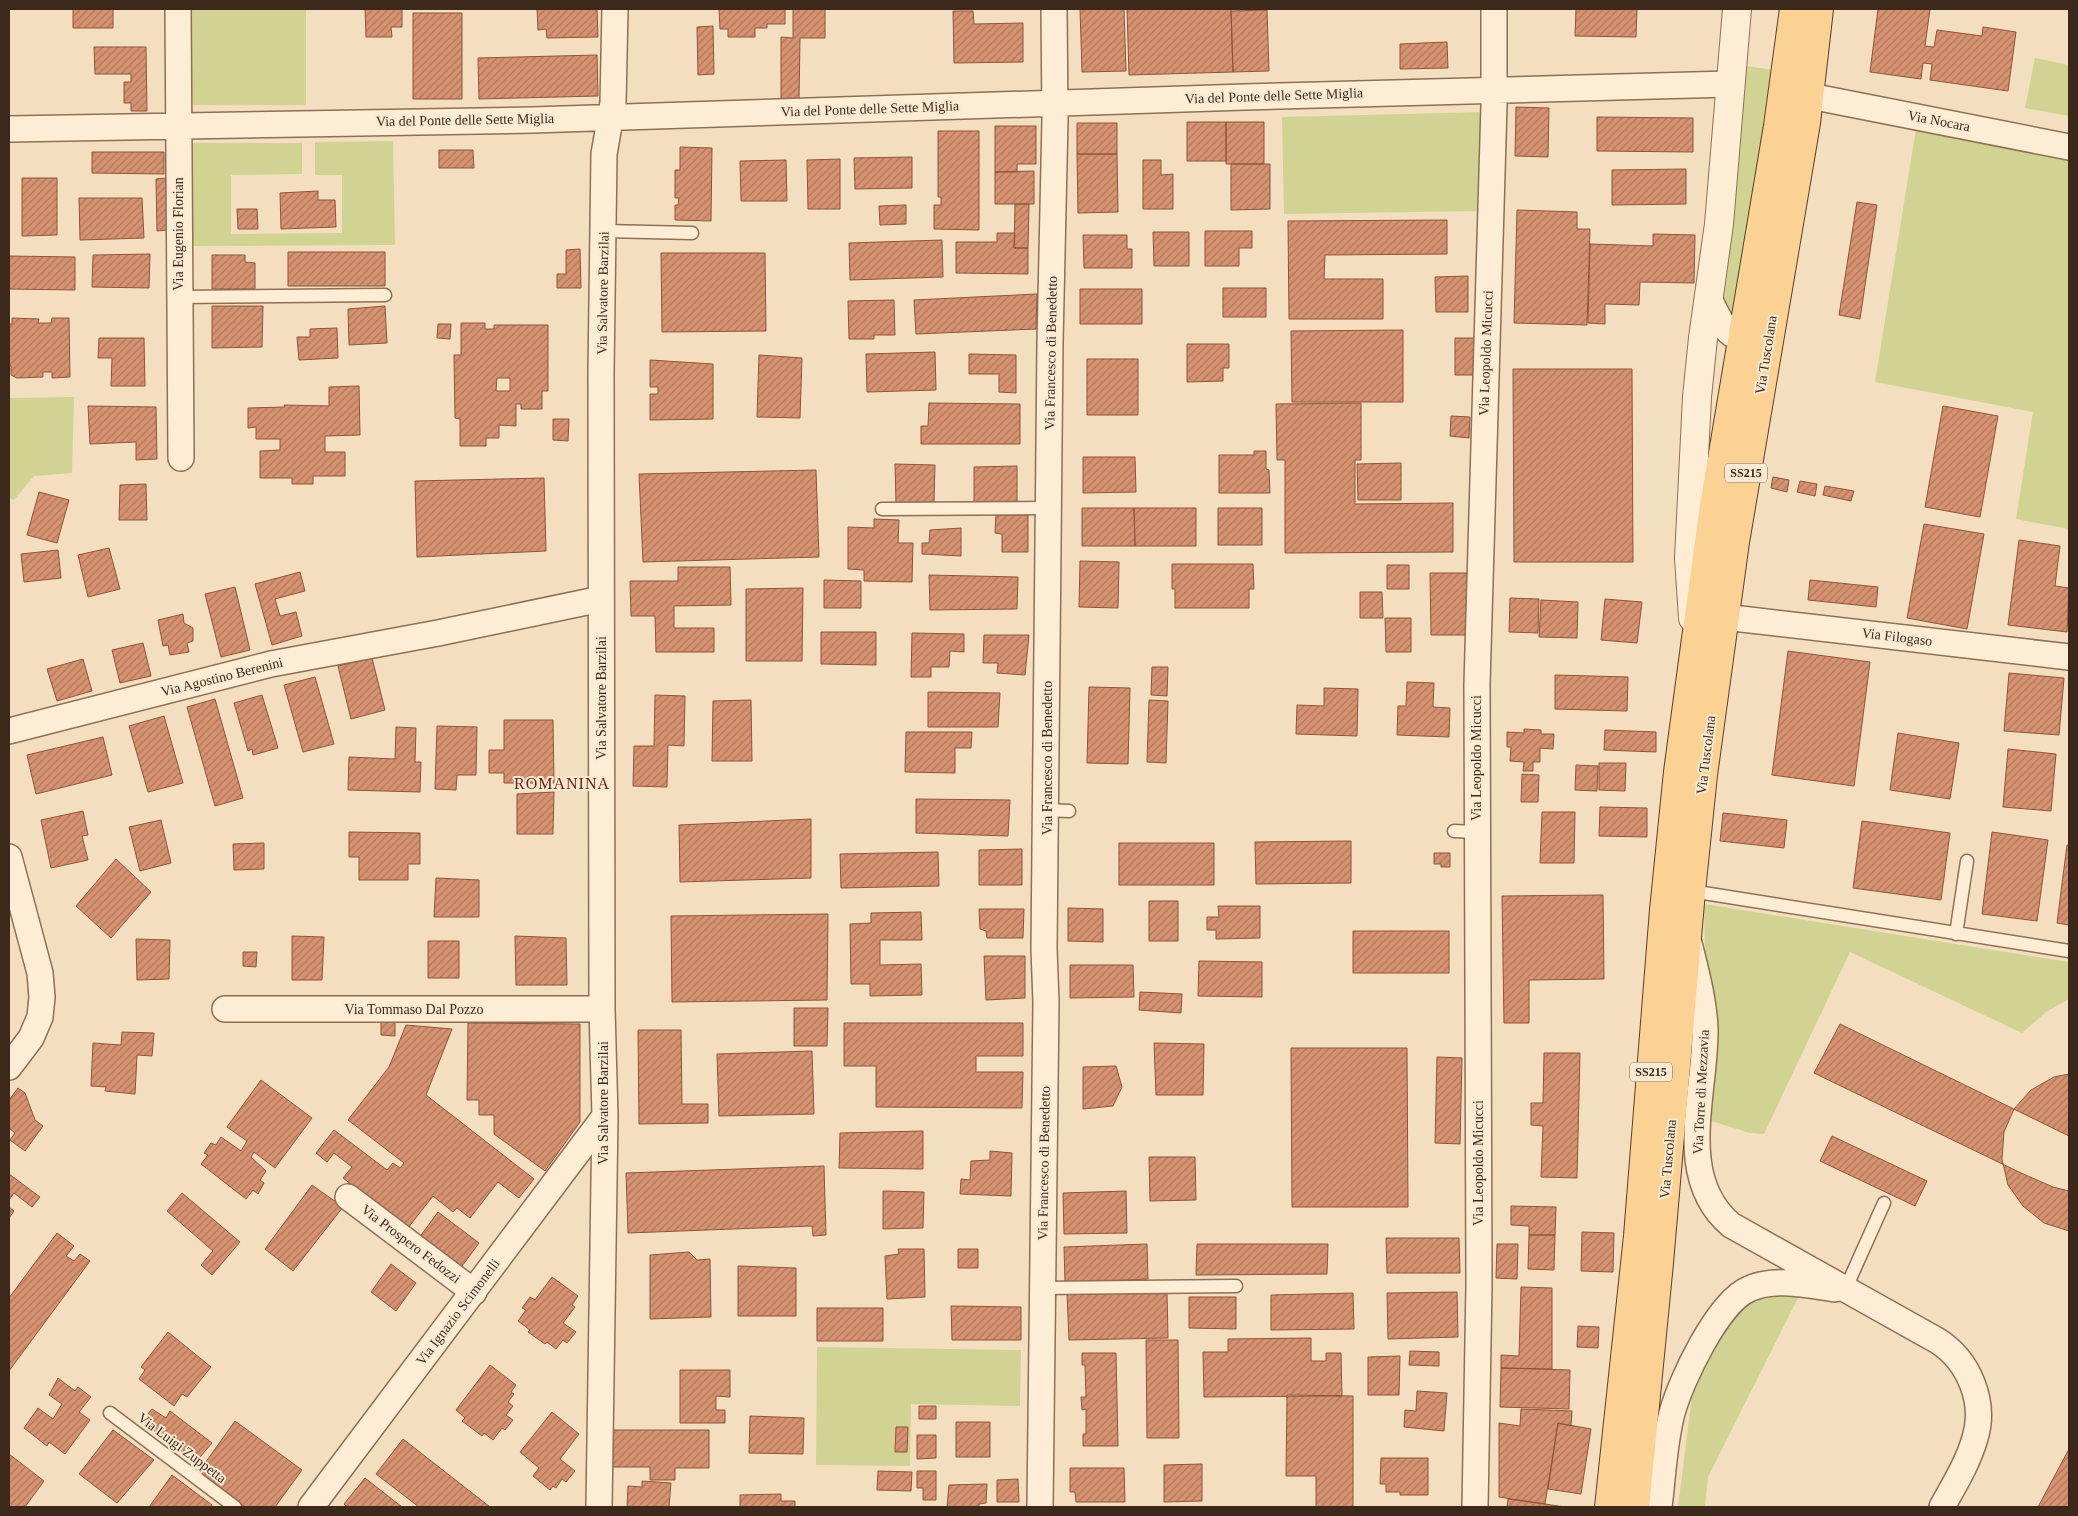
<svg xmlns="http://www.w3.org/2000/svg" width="2078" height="1516" font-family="Georgia,serif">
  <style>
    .green { fill: #d1d393; fill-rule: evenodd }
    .building { fill: url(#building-hatch); stroke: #915438; fill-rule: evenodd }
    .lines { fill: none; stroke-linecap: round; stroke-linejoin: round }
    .service-casing { stroke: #8f6f55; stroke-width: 15 }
    .minor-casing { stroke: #8f6f55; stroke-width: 28 }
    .tertiary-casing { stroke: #8f6f55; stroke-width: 30 }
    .primary-casing { stroke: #5c3d2a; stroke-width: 30 }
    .service { stroke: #fdedd5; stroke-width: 12 }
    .minor { stroke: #fdedd5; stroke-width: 25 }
    .tertiary { stroke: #fdedd5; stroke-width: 28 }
    .primary { stroke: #fbd293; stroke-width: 28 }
    .labels { text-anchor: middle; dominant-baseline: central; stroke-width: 4; stroke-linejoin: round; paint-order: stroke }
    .shield { fill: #faead1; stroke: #766352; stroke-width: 1 }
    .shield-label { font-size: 12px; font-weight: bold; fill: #3d291c }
    .street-label { font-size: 14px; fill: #3d291c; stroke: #faead1 }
    .quarter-label { font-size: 16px; letter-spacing: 1px; fill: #6f2016; stroke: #faead1 }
  </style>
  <defs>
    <pattern id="building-hatch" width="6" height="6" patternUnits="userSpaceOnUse" patternTransform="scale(1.25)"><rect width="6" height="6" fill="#d69271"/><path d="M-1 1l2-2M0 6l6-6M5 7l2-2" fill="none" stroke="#af775c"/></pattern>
  </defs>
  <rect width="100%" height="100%" fill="#f3dfc0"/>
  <path class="green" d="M191,9H306V105H192Z
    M2035,58L2069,65V116L2025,108Z
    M1746,66L1774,70L1735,322L1725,308L1724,297Z
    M1482,112L1479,211L1284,214L1282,117Z
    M1916,129L2069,160V529L2016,519L2033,412L1875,382Z
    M393,141L395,245L184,246L183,143H302V174L231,175V234L342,233V175H315V142Z
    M74,397L72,473L34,476L14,500L9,498V398Z
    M1704,904L2069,962V999L2046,1012L2022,1033L1850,952L1764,1134L1750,1133L1708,1120Z
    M1764,1293L1799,1296L1708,1477L1705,1507H1678L1692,1395L1711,1350L1734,1308Z
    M817,1347L1021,1350L1020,1406L911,1404L910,1466L816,1465ZM896,1427L908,1428L907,1452H895Z"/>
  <path class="building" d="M73,9H113V28H73Z
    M365,9H402V27H391L392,37H366Z
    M537,9H597L598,37L547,38L546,29L538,30Z
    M719,9H785V24H767V28H755V37H728V29H720Z
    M793,9H825V38H800L799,100L781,99V37L793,38Z
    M1080,9H1124L1126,71L1082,72Z
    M1127,9H1231L1233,72L1129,75Z
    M1576,9H1637L1636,37L1575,36Z
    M1878,9H1930L1925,46L1934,47L1937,30L1982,36L1983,27L2016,32L2008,91L1930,80L1932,64L1923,63L1921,79L1870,72Z
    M1267,10L1269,71L1233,72L1231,11Z
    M953,11H973L974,24L1023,23V62L954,63Z
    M413,13H462V99H413Z
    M713,26L714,74L698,75L697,27Z
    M1447,42L1448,68L1400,69V44Z
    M94,47H146L147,111H131V103H124V82H131V74H95Z
    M597,55L598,96L479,99L478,58Z
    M1516,107L1549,108L1548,157L1515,156Z
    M1597,117L1693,118V152L1597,151Z
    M1187,122H1226V161H1187Z
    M1226,122H1264V164H1226Z
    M1077,123H1117V154H1077Z
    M995,126H1036V164H1017V172H995Z
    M938,131H979V230L934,229V205H941V197H938Z
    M680,147L712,148L711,221L675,220V205H678L679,198H675V170H680Z
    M439,150H473L474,168H439Z
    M92,152H164V174L92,173Z
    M1077,154H1117L1118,212L1078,213Z
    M912,157V188L855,189L854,158Z
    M840,159V209H808L807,160Z
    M786,160L787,201H741L740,161Z
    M1143,160H1161V175L1173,174V209H1143Z
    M1231,164H1270V209L1231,210Z
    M1686,169V204L1612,205V170Z
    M1034,171V204H995V172Z
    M22,178H57V235L22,236Z
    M167,178L168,230L157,231L156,179Z
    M318,191V200H335L336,227L281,229L280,193Z
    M79,198H142L144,238L80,240Z
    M1857,202L1877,205L1860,319L1839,315Z
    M1015,204H1029L1028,248H1014Z
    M906,205V224L880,225L879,206Z
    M237,209H257L258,229H238Z
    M1517,210L1577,212V229H1590L1587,325L1514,323Z
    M1447,220V254L1325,255L1324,279H1383V319H1289L1288,221Z
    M1205,231H1252V248H1239V266H1205Z
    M1153,232H1189V266H1154Z
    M997,233H1015L1014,248H1028V274L956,273V242H997Z
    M1653,234L1695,235L1694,283L1640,282L1639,305L1605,304V324L1588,323L1590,244L1653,246Z
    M1083,235H1127V249H1132V268H1084Z
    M942,240L943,277L850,280L849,243Z
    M580,249L581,288H557V274H566V250Z
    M288,252H385V286H288Z
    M661,253H765L766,331L662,332Z
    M150,254L149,288L92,287L93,255Z
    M212,255H245V262L255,263V289H212Z
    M9,256L75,257V290L9,289Z
    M1468,276V312H1436L1435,277Z
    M1223,288H1266V317H1223Z
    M1080,289H1142V324H1080Z
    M1037,294L1036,329L916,334L914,300Z
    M894,300L895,335H874V339H849L848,301Z
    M212,306H263L262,347L212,348Z
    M385,306L387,343L349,345L348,309Z
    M12,318L39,319L38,323H51L52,318H69L70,377L52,378V372H43V377L17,378L11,375V366L9,365V324H12Z
    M461,323H485V329H494V325H548V391H542V409H521V404H516V426L499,425V438H486V446H460V419L455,418L454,355H461ZM497,378H510V391H496Z
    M438,324H451L450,339L437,338Z
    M337,328L338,358L299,360L297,337H310V329Z
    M1403,330V402H1292L1291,331Z
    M99,338H144L145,386H111L112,358H98Z
    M1455,338H1476L1477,375H1455Z
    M1187,344H1229V368H1223V381L1187,382Z
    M935,352L936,390L867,392L866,354Z
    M969,354L1016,355V393L999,392V374H969Z
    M759,355L802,358L800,418L757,417Z
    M1087,359H1138V415H1087Z
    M650,360L713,364V419L650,420V394H658V387H650Z
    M1513,369H1632L1633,562H1514Z
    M359,386L360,435L325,436V452H345V476H313V484H292V478H260V451L280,450V439H256V427L248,428V408L285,407L284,405L329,406V387Z
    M929,403L1020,404V444H921V426H928Z
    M1361,403V460H1355V504L1453,503V552L1285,553V460H1277L1276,404Z
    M88,406L156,407L157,459L136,460V442L90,444Z
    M1943,406L1998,416L1980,517L1925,507Z
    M1451,416L1470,417L1469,438L1450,436Z
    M553,419H569L568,441L553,440Z
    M1254,451H1266V469L1269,470L1270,493H1219V455H1254Z
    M1083,457H1135L1136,492L1083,493Z
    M1401,463V500H1358L1357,464Z
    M895,464L935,465L934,502L896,504Z
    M1017,466V503L974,505V467Z
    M816,470L819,557L643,562L639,474Z
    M1773,477L1789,480L1787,492L1771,488Z
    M544,478L546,551L417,557L415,481Z
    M1800,481L1817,484L1815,496L1797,492Z
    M146,484L147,520H119L120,485Z
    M1825,486L1854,491L1851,501L1823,495Z
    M39,492L69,500L57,543L27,535Z
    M1082,508H1134L1135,546H1082Z
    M1134,508H1196V546H1135Z
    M1218,508H1262V545H1218Z
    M996,515H1028V552H1002V534L995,533Z
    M874,519L899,520L898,543H913L912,582L864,581V570L848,569V527L874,528Z
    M1924,524L1984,534L1967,629L1907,618Z
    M961,528V556L922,554V543H929L930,530Z
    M2019,540L2060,546L2055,586L2069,588L2067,632L2008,625Z
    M109,548L120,589L88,597L78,555Z
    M58,550L61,578L24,582L21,554Z
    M1080,561L1119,562L1118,608L1079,607Z
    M1172,564H1253L1254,589H1249V608H1175V589H1172Z
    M1387,565H1409V589H1387Z
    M678,567H730L731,605L674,606V628H714V652H656L655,616H631L630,581H678Z
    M300,572L305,591L275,599L280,616L296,612L302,636L272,645L255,584Z
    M1430,573H1469V635H1431Z
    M929,575L1018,577L1017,609L930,610Z
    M824,580L861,581V608H824Z
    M1810,580L1878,587L1876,607L1808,600Z
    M235,587L250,650L221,657L205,594Z
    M803,588L802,661H746V589Z
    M1360,592H1382L1383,618H1360Z
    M1510,598L1539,599L1538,633L1509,632Z
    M1605,599L1642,602L1637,643L1601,640Z
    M1541,600L1578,602L1577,638L1539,637Z
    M183,614L184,623L193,628V641L187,643L189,652L170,655L168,645L163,646L158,620Z
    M1385,618H1411V652H1386Z
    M821,632H876V665L821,664Z
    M912,633L964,634V652L950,651L949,667H931V677H911Z
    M984,635H1029L1025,675L997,673L998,663H983Z
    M143,643L151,676L120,683L112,650Z
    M1788,651L1870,662L1854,786L1772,775Z
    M372,658L385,710L351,719L338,666Z
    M83,659L92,691L57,701L47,669Z
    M1152,667H1168L1167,696L1151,695Z
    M2009,673L2064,678L2059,735L2004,731Z
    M1555,675L1628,677L1627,711L1555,709Z
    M315,677L334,744L303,752L284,685Z
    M1407,682L1434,683L1433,707L1450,708L1449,737L1397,735L1398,706H1406Z
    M1089,687L1130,688L1128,764L1087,763Z
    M1324,688L1358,689L1357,736L1296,734L1297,705L1324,706Z
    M928,692L1000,693L998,727H928Z
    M262,695L278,748L253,755L252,749L248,751L234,703Z
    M655,695L685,696L684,746L668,745L667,787L633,786L634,746H654Z
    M215,699L243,798L215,806L187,707Z
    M751,700L752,761H712L713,701Z
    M1149,700L1168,701L1166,763L1147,762Z
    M164,716L183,783L148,792L129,726Z
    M504,720H553L554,783H504V773H489V750H504Z
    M437,726L477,727L476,775H457L456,790L435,789Z
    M396,727L416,728L415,762H421L420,792L348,790L349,757L395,759Z
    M1524,729L1541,730V734H1554L1553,749L1540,748V762H1533V771H1523L1524,762L1510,761L1511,747H1507V732L1524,733Z
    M1605,730L1656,732V752L1604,750Z
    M906,732H972L971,748H955V773L905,772Z
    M1898,733L1959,743L1950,799L1890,790Z
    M103,737L112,775L36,794L27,755Z
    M2008,749L2056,754L2051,811L2003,807Z
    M1599,763H1626L1625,791L1599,790Z
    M1576,765L1598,766L1597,791L1575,790Z
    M1522,774L1539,775L1538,802H1521Z
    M554,792L553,834H517V794Z
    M916,799L1010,800L1008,836L916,833Z
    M1600,807L1647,808V837L1599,836Z
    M83,811L88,835L82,836L88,860L51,868L41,820Z
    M1542,812H1575L1574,863H1540Z
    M1723,813L1787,820L1784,848L1720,841Z
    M811,819V878L680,882L679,825Z
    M161,820L171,863L140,871L129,827Z
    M1862,821L1950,833L1941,900L1853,888Z
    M349,832L420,833V864H408V880H359V857H349Z
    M1992,832L2048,840L2037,921L1982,914Z
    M1351,841V883L1256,884L1255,842Z
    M264,843V869L234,870L233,844Z
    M1119,843H1214V885H1119Z
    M2067,845H2069V925L2057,923Z
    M1022,849V885H979V850Z
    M938,852L939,886L841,888L840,854Z
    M1434,853H1450V867H1441V864H1434Z
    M116,859L151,892L111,938L76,906Z
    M436,878L479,880V917H434Z
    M1603,895L1604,979L1529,980V1023H1504L1502,896Z
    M1149,901H1178V941H1149Z
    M1218,906H1260V938L1216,939V930H1207V917H1219Z
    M1068,908L1103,909V942L1068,941Z
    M979,909H1024L1023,938H987L986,931L980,929Z
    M921,912L922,940H880V965L921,964L922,995L870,996V984H851L850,924L871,923V913Z
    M828,914L827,1000L672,1002L671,916Z
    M1353,931H1449V973H1353Z
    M292,936L324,937L322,980H292Z
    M515,936L566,938L567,985H516Z
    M136,939L170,940L169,979L137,980Z
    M428,941H459V978H428Z
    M243,952H257L256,967L243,966Z
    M984,956H1025V998L986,1000Z
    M1199,961L1262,962V997L1198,996Z
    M1070,965H1133L1134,997L1070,998Z
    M1140,992L1182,994L1181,1013L1139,1010Z
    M794,1008H828L827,1046H794Z
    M381,1021L395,1022V1036L381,1035Z
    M468,1023L580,1024V1122L545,1171L494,1134V1115H479V1100H467Z
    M844,1023H1023V1056H976V1072H1023L1022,1108L876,1107V1066H844Z
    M1840,1024L2069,1136V1191L2053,1187L2021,1173L1814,1073Z
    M406,1025L452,1029L426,1095L534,1179L519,1198L498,1182L470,1218L457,1208L453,1212L433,1196L404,1233L365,1195L343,1178L352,1167L334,1153L327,1162L316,1153L334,1130L387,1170L393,1163L400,1168L404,1163L348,1120L389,1067Z
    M638,1030H681L682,1104H708V1123L639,1124Z
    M122,1032L154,1033L152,1056L137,1055L135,1094L105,1091L106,1087L91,1086L93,1043L121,1045Z
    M1154,1043L1204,1044L1203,1095H1156Z
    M1291,1048H1407L1408,1207H1292Z
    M812,1051L814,1114L719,1116L717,1054Z
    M1544,1053H1580L1577,1178L1541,1177L1543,1126L1531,1125V1103H1543Z
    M1437,1057L1462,1058L1460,1144L1435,1143Z
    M1116,1066L1122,1087L1113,1106L1083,1109V1067Z
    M2069,1074V1231L2044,1223L2023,1206L2008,1185L2002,1159L2004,1132L2014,1109L2031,1090L2054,1077Z
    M261,1080L312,1118L275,1168L254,1152L251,1157L266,1171L260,1180L264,1183L258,1194L253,1190L246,1199L201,1164L208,1155L204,1153L211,1143L216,1145L221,1137L241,1151L247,1141L227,1127Z
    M18,1088L25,1093L35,1120L43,1126L25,1151L10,1140L15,1133L9,1128V1100Z
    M923,1131V1169L839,1168L840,1133Z
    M1832,1136L1927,1181L1915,1206L1820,1161Z
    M990,1151L1012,1153L1011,1196L960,1194L961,1179L970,1180L971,1161L990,1160Z
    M1149,1157H1195L1196,1200L1150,1201Z
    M824,1166L826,1235L813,1236L812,1226L628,1233L626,1173Z
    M9,1174L40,1197L32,1207L14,1193L9,1200Z
    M312,1185L343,1207L293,1271L265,1249Z
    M883,1191L924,1192L923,1228L883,1229Z
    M1126,1191L1127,1233L1064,1234L1063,1193Z
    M182,1193L240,1242L212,1275L201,1265L213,1251L167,1211Z
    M1511,1206L1556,1207L1555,1235H1529V1226L1511,1225Z
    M9,1207L14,1211L9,1218Z
    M438,1212L479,1243L457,1273L416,1242Z
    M1582,1232L1614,1233L1613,1272L1581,1271Z
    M57,1233L74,1246L66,1256L74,1261L80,1254L90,1261L9,1371V1298Z
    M1529,1235H1555L1554,1270L1528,1269Z
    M1386,1238H1459L1460,1273H1387Z
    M1147,1244L1148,1279L1065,1283L1064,1247Z
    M1197,1244H1328L1327,1274L1196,1275Z
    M1497,1244H1518L1517,1279L1496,1278Z
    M898,1249H924L925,1297L887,1299L885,1256L899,1254Z
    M958,1249H978V1268H958Z
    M689,1252L697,1260L710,1259L711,1317L650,1319V1255Z
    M391,1264L416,1283L396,1311L371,1292Z
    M738,1266L796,1268V1316H738Z
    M552,1277L578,1296L572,1305L575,1307L563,1323L576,1332L567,1343L563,1340L556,1349L547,1342L545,1344L528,1332L530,1330L518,1321L526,1310L522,1308L530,1297L535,1300Z
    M1521,1287L1552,1288V1369L1501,1368V1355L1519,1356Z
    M1167,1292L1168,1338L1069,1340L1067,1294Z
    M1457,1292L1458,1337L1388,1339L1387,1293Z
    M1353,1293L1354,1329L1271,1330V1295Z
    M1189,1297H1236V1329L1189,1328Z
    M951,1306L1021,1307V1340H952Z
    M817,1308H883V1341H817Z
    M1578,1326L1599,1327L1598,1348L1577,1347Z
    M168,1332L211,1367L187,1397L182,1394L174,1406L139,1379L145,1370L141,1367Z
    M1311,1338V1361H1326V1353H1341L1342,1396L1204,1397L1203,1352H1228V1339Z
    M1146,1340H1178L1179,1438H1147Z
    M1410,1351L1439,1352V1366L1409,1365Z
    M1082,1353H1116L1118,1446H1083V1434H1086V1409L1082,1410L1081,1397H1086L1085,1365H1082Z
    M1400,1356L1399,1395H1368V1357Z
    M490,1365L516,1385L511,1392L514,1394L508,1402L513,1406L506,1415L513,1420L505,1430L502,1428L493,1440L484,1433L482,1436L462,1421L465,1418L456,1410Z
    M1501,1368L1570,1370L1569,1409L1500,1407Z
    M680,1370H730V1397L716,1396V1410H725V1423H680Z
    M58,1378L75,1391L78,1387L91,1397L79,1412L90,1420L65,1454L49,1442L47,1446L24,1428L38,1408L53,1419L62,1404L49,1395Z
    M1417,1391L1447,1393L1444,1431L1404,1427L1405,1410L1416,1411Z
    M1287,1395L1353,1396V1507H1316V1476H1286Z
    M919,1406H936V1419H919Z
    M152,1409L166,1418L170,1411L212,1443L195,1463L142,1421Z
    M1521,1409L1572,1411L1571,1426L1558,1423L1545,1504L1499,1497V1423L1520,1426Z
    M552,1412L579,1434L560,1459L575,1471L566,1482L562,1479L556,1488L553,1486L550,1490L533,1476L539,1468L520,1452Z
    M750,1416L804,1418L803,1454L749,1453Z
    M235,1421L302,1470L275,1507H245L198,1473Z
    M956,1422H990V1457H956Z
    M1558,1423L1591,1429L1581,1494L1548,1489Z
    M896,1427H908L907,1452H895Z
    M113,1430L154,1460L117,1503L79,1474Z
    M614,1430H709V1468H675V1480H650V1467H611V1438Z
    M917,1435H936V1458L917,1459Z
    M403,1439L490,1507H419L376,1474Z
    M2069,1449V1507H2038Z
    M9,1454L44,1481L25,1507H9Z
    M1381,1458H1428V1495H1400V1492H1386V1484H1380Z
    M1202,1464V1501L1164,1502V1465Z
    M1070,1468H1124L1125,1502H1076L1075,1492H1070Z
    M878,1471L912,1472L911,1491L877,1490Z
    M917,1471H936V1500H923V1488H917Z
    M172,1475L212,1505L211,1507H149Z
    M365,1478L402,1507H347L344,1504Z
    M1018,1479L1019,1502H997V1480Z
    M642,1481L671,1483L669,1507H627L628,1486L642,1487Z
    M987,1484L986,1503L979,1504V1507H947L949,1485Z
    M781,1494V1501H795V1507H740V1495Z
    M1508,1499L1545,1504L1565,1507H1507Z"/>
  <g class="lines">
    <defs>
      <path id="service" d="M604,231L692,233
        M179,297L385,295
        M882,509L1048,508
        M1046,810L1069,811
        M1454,831L1476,832
        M1691,891L2069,951
        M1956,934L1967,861
        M1042,1288L1236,1286
        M1845,1290L1884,1203
        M110,1413L235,1507"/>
      <path id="minor" d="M178,9L181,458
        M1810,96L2069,147
        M9,129L532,120L1245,97L1730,84
        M1709,298C1719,320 1731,351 1761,332
        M1724,617L2069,657
        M9,731L271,664L438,633L601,599
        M9,857L40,973L42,997L40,1017L31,1038L9,1067
        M1689,943C1696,972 1704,1000 1705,1029C1706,1093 1674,1177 1731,1225L1938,1341C1969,1361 1986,1402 1975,1438C1968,1463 1954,1485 1942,1507
        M225,1009H602
        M348,1197L474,1292
        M311,1507L605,1116
        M599,1507L605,1116L602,1009L601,373L604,154L613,103L615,9
        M1040,1507L1046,1002L1044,949L1050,343L1055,119L1054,9
        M1475,1507L1479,1285L1477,684L1494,105V9
        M1659,1507C1663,1476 1664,1443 1672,1413C1681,1380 1718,1302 1749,1289C1774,1277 1808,1285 1835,1289"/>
      <path id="tertiary" d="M1693,618L1689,558L1697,397L1703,338L1719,224L1737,9"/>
      <path id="primary" d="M1609,1507L1638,1236L1664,910L1678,772L1713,513L1778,126L1794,9
        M1635,1507L1659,1263L1691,891L1703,775L1735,542L1806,123L1819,9"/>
    </defs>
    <use href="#service" class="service-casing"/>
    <use href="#minor" class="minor-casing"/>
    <use href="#tertiary" class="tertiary-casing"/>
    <use href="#primary" class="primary-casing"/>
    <use href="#service" class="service"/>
    <use href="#minor" class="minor"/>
    <use href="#tertiary" class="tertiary"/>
    <use href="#primary" class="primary"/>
  </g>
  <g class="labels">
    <g class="shield">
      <rect x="1725" y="463.5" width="42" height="19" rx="4"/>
      <rect x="1630" y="1062.5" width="42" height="19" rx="4"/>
    </g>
    <g class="shield-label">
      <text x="1746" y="473">SS215</text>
      <text x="1651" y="1072">SS215</text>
    </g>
    <g class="street-label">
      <text transform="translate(1274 96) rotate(-2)">Via del Ponte delle Sette Miglia</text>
      <text transform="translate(870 109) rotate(-2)">Via del Ponte delle Sette Miglia</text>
      <text transform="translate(465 120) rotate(-1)">Via del Ponte delle Sette Miglia</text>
      <text transform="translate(1939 121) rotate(11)">Via Nocara</text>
      <text transform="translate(178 234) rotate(-90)">Via Eugenio Florian</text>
      <text transform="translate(603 293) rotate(-89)">Via Salvatore Barzilai</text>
      <text transform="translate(1051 353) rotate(-89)">Via Francesco di Benedetto</text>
      <text transform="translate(1486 353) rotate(-88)">Via Leopoldo Micucci</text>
      <text transform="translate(1766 355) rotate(-81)">Via Tuscolana</text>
      <text transform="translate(1897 637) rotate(7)">Via Filogaso</text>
      <text transform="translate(222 677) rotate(-14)">Via Agostino Berenini</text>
      <text transform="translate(601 698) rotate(-90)">Via Salvatore Barzilai</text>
      <text transform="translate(1706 755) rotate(-83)">Via Tuscolana</text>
      <text transform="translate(1047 758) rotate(-90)">Via Francesco di Benedetto</text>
      <text transform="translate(1476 758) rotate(-90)">Via Leopoldo Micucci</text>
      <text x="414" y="1009">Via Tommaso Dal Pozzo</text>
      <text transform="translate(1701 1092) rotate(-87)">Via Torre di Mezzavia</text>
      <text transform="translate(603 1103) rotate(-90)">Via Salvatore Barzilai</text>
      <text transform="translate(1668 1159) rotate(-85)">Via Tuscolana</text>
      <text transform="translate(1044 1163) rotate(-89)">Via Francesco di Benedetto</text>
      <text transform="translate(1478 1163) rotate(-90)">Via Leopoldo Micucci</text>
      <text transform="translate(411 1244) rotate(37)">Via Prospero Fedozzi</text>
      <text transform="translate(458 1312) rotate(-53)">Via Ignazio Scimonelli</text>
      <text transform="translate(182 1448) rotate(37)">Via Luigi Zuppetta</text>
    </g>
    <g class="quarter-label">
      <text x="562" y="783">ROMANINA</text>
    </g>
  </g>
  <rect width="2078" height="1516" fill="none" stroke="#3d291c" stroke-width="20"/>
</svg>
